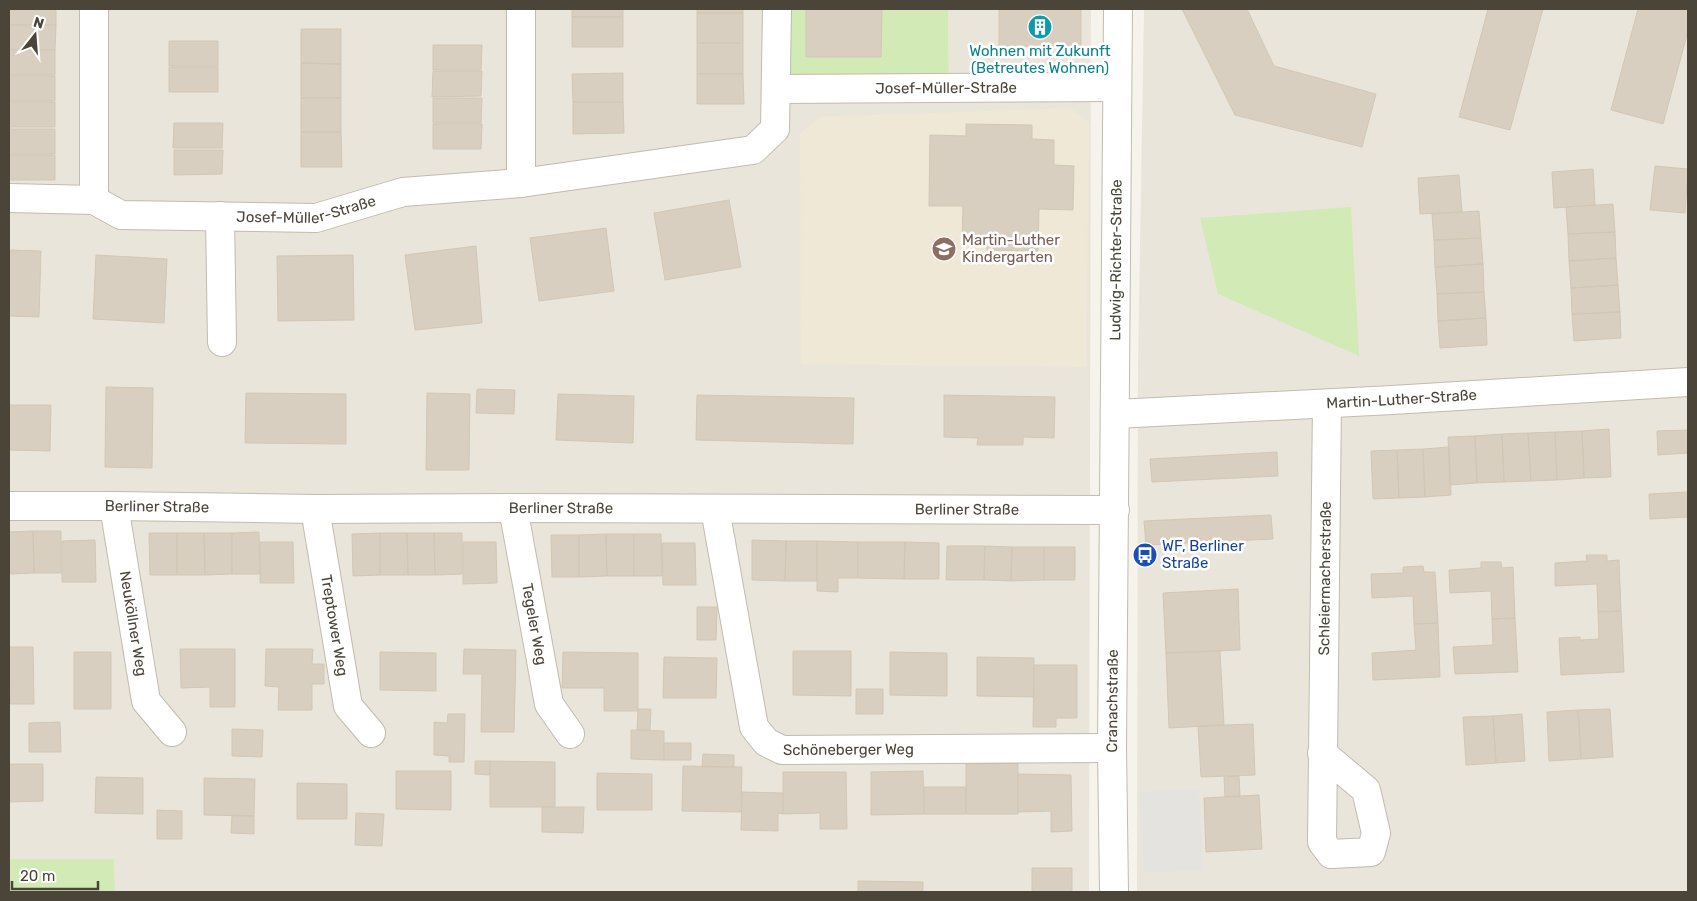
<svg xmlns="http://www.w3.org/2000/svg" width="1697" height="901" font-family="Rubik,sans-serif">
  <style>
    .residential { fill: #eae5da }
    .education { fill: #efe8d6 }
    .green { fill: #d2eab5 }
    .parking { fill: #e5e3e0 }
    .building { fill: #d8cfc1; stroke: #d3c7b4 }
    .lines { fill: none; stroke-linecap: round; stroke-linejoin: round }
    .minor-casing { stroke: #c2bbae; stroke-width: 30 }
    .minor { stroke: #fff; stroke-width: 28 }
    .labels { text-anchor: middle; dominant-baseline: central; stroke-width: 5; stroke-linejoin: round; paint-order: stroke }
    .culture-label { font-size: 15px; fill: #0d838f; stroke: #fff }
    .street-label { font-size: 15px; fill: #4b4439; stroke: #fff }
    .education-label { font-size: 15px; fill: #785e54; stroke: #fff; text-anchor: start }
    .transit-label { font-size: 15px; fill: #164399; stroke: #fff; text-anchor: start }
  </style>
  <rect width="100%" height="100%" fill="#f6f3ec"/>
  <path class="residential" d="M9,9H777L949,88L948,9H1091L1089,892H115L114,859H9Z
    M1144,9H1688V892H1137L1138,365Z"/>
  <path class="education" d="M1071,108L1089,123L1086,367L801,364L800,134L820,117Z"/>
  <path class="green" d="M777,9H948L949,88L776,89Z
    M1351,207L1359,356L1218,294L1200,218Z
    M9,859H114L115,892H9Z"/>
  <path class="parking" d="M1199,789L1203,870L1144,873L1140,792Z"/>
  <path class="building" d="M9,9H56V25H9Z
    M572,9H623V17H572Z
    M697,9H743V13H697Z
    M806,9H882L881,57H806Z
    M999,9H1081V47L999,46Z
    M1182,9H1247L1274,66L1376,94L1362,147L1235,115Z
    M1488,9H1543L1510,130L1459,117Z
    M1638,9H1688V31L1663,124L1611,110Z
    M697,13H743V43H697Z
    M572,17H623V47H572Z
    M9,25H56L55,50L9,49Z
    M301,29H341V64L301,63Z
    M169,41H218V66H169Z
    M697,43H743V74H697Z
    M433,45H482L481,70H433Z
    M9,50H55V75H9Z
    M301,63L341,64V98H301Z
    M169,67H218V92H169Z
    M433,71H482L481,96L432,97Z
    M623,73V102H573L572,74Z
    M697,74H743L744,104H697Z
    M9,76H55V101H9Z
    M301,98H341V132H301Z
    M433,98H482L481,123H433Z
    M9,102H55V127H9Z
    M573,102H623L624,133L573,134Z
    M174,123H223L222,148H173Z
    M433,124H482L481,149H433Z
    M966,124L1032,125V139L1054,140V165L1074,166L1073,210L1039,209L1038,251L987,250V243H962L963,206H929L930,135L966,136Z
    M9,129H55V154H9Z
    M301,132H341L342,167H301Z
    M174,150H223L222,174L174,175Z
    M9,155H55V180H9Z
    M1655,166L1688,169L1685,213L1650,210Z
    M1593,169L1595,205L1554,208L1552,172Z
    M1459,175L1462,212L1420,214L1418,178Z
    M729,200L741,267L665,280L654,213Z
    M1613,204L1615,232L1568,234L1566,207Z
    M1479,211L1481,238L1434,240L1432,214Z
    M606,228L614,291L539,301L530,238Z
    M1615,232L1616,258L1569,261L1568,234Z
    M1481,238L1483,264L1435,267L1434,240Z
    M476,246L482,323L415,330L405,255Z
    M9,250L41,251L39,317L9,316Z
    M96,255L167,259L164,323L93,319Z
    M353,255L354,320L278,321L277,256Z
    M1616,258L1618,285L1571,288L1569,261Z
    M1483,264L1484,292L1437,294L1435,267Z
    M1618,285L1620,312L1572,314L1571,288Z
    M1484,292L1486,318L1438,321L1437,294Z
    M1620,312L1621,338L1574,341L1572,314Z
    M1486,318L1487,345L1440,348L1438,321Z
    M106,387L153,388L152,468L105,467Z
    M477,389L515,390L514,414L476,413Z
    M246,393L346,394V444L245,443Z
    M427,393L470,394L469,470H426Z
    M558,394L634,396L633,443L556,440Z
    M697,395L854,398L853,444L696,440Z
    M944,395L1055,397L1054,438L1023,437V445H977L978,438L944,437Z
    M9,405H51L50,451L9,450Z
    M1609,429L1611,477L1584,478L1582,431Z
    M1688,430V453L1658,455L1657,431Z
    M1582,431L1584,478L1557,480L1555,432Z
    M1555,432L1557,480L1531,481L1528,433Z
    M1528,433L1531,481L1504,482L1502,434Z
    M1502,434L1504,482L1477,483L1475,436Z
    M1475,436L1477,483L1450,485L1448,437Z
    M1449,447L1451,495L1425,497L1423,449Z
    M1423,449L1425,497L1399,498L1397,450Z
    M1397,450L1399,498L1373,499L1371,451Z
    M1277,452L1278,476L1152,482L1150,459Z
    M1688,492V517L1650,519L1649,494Z
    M1271,515L1273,539L1146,545L1144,521Z
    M33,531L34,573L9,574V532Z
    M33,531H61V573H34Z
    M259,532L260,574H232V533Z
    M149,533H177V575H150Z
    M177,533H204L205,575H177Z
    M204,533H232V574L205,575Z
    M380,533H407L408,575H380Z
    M380,533V575L353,576L352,534Z
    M407,533H434L435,575H408Z
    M434,533H462V574L435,575Z
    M606,534H634V576H607Z
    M606,534L607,576L579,577V535Z
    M634,534H661L662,576H634Z
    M551,535H579V577H552Z
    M95,540L96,582H62V541Z
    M752,540L786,541L785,581L752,580Z
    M786,541H817V581H785Z
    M817,541L858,542V578H838V592L817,591Z
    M260,542H293L294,583H260Z
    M463,542H496L497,583L463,584Z
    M858,542H905L904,579L858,578Z
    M905,542L939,543V579H904Z
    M662,543H695L696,585H663Z
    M947,546H985L984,580H946Z
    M985,546L1012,547L1011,581L984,580Z
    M1012,547H1044V580L1011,581Z
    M1044,547H1075V580H1044Z
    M1586,555H1607V561L1619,560L1621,611L1598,612L1597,584L1555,586V563L1587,561Z
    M1481,562H1501L1502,568L1513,567L1515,618L1492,619L1491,591L1450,593L1449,570L1481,568Z
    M1423,566L1424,572H1435L1438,623L1414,624L1413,596L1372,598L1371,574L1403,573V567Z
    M1238,589L1240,650L1166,653L1163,593Z
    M697,607H717L716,640H697Z
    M1621,611L1624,672L1561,675L1559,638L1580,637V640L1599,639L1598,612Z
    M1515,618L1518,672L1455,674L1453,647L1493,645L1492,619Z
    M1438,623L1440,677L1373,680L1372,653L1416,650L1414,624Z
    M9,647H33L34,704H10Z
    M180,649H235V707H210V687L181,688Z
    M266,649H313L312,664H324V684H312V710H278L279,687L265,686Z
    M464,649L516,650L514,732H481L482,674H463Z
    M793,651H851V696L793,695Z
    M1220,651L1224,725L1169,728L1166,653Z
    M74,652H111V709H74Z
    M380,652L436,653V691L380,690Z
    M563,652L638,653V711H604V688H562Z
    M890,652L947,653V696L890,695Z
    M664,657L717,658L716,698H663Z
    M977,657L1034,658V697L977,696Z
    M1034,665H1077V718H1056V727H1033Z
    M856,689H883V714H856Z
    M638,709H651L650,730H637Z
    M1610,709L1613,757L1581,759L1578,710Z
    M1578,710L1581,759L1549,761L1547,712Z
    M448,714H465L464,762H449V756L434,755V722L447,723Z
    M1522,714L1525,761L1496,763L1493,716Z
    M1493,716L1496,763L1466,765L1463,717Z
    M60,722L61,752H29V723Z
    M1253,724L1255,775L1201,777L1198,726Z
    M232,729L263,730L262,757L232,756Z
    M631,730L664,731V760L631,759Z
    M664,743H691V760H664Z
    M703,754L734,755V767H702Z
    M475,761H490V775L475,774Z
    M490,761L555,762V807H490Z
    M1018,763V814H966V764Z
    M9,764H43V801L9,802Z
    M683,766L742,767L741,812L682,811Z
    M396,771H451V810L396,809Z
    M923,771L924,814L871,815V772Z
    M783,772H846L847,829H820V813L783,814Z
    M597,773L652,774V810H597Z
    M1018,774L1071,775L1072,831L1051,832V811L1018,812Z
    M1239,776L1240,796L1225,797L1224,777Z
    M96,777L143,778V814L95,813Z
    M204,778L255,779L254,816L204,815Z
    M297,783L347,784V819H297Z
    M924,787H966V814H924Z
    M742,792L783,793V814L778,813V831L741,830Z
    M1259,795L1262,849L1206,852L1204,798Z
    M542,807H584L583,833L542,832Z
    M157,810L182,811V839H157Z
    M356,813L384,814L382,846L355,845Z
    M232,815L254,816V834L231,833Z
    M1032,868H1072V892H1032Z
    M858,881L923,882V892H858Z"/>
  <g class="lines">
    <defs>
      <g id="minor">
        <path d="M521,9V183"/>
        <path id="s1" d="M776,89L1117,87"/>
        <path id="s2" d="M9,198L94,200L121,215L316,218L403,192L521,183L753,150L775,129L777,9"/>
        <path d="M94,200V9"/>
        <path d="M220,216L222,342"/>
        <path id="s3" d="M1116,414L1392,400L1688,382"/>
        <path id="s4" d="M9,506H114L315,509L513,508L1115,510"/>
        <path id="s5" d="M114,506L146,701L172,732"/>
        <path id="s6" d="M513,508L549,704L570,734"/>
        <path id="s7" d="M315,509L348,706L371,733"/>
        <path id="s8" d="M715,509L754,727L766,742L782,750L1112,748"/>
        <path id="s9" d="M1322,753L1366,790L1376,833L1371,852L1331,854L1322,842L1327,404"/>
        <path id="s10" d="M1114,892L1112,748L1118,9"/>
      </g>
    </defs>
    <use href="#minor" class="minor-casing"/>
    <use href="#minor" class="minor"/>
  </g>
  <defs>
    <symbol id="building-disc" viewBox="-11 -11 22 22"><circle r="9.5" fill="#0f9aa8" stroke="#fff"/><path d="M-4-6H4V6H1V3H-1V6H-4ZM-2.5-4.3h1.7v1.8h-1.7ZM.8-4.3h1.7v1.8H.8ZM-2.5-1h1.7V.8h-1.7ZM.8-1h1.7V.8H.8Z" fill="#fff"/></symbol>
    <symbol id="school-disc" viewBox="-11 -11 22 22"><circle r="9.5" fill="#8d6e63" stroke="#fff"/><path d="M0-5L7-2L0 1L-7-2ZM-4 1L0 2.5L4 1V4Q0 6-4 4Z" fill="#fff"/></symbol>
    <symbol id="bus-disc" viewBox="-11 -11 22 22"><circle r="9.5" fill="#1a4fb4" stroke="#fff"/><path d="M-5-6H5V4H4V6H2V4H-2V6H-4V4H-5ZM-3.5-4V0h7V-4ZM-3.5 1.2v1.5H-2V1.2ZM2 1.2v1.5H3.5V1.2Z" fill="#fff"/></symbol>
  </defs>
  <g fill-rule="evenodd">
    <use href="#building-disc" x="1026" y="13" width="28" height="28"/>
    <use href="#school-disc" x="930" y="235" width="28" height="28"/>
    <use href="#bus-disc" x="1131" y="541" width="28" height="28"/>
  </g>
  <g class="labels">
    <g class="culture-label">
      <text x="1040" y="51">Wohnen mit Zukunft<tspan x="1040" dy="17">(Betreutes Wohnen)</tspan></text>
    </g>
    <g class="street-label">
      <text stroke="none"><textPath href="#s1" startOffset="170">Josef-Müller-Straße</textPath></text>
      <text stroke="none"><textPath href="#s2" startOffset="302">Josef-Müller-Straße</textPath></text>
      <text stroke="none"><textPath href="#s10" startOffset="632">Ludwig-Richter-Straße</textPath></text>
      <text stroke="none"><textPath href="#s3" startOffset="286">Martin-Luther-Straße</textPath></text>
      <text stroke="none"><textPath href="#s4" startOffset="148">Berliner Straße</textPath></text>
      <text stroke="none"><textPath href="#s4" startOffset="552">Berliner Straße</textPath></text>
      <text stroke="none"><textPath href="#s4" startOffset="958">Berliner Straße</textPath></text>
      <text stroke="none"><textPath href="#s9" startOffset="440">Schleiermacherstraße</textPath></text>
      <text stroke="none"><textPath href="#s5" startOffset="119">Neuköllner Weg</textPath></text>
      <text stroke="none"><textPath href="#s6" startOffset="118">Tegeler Weg</textPath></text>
      <text stroke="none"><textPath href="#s7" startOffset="118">Treptower Weg</textPath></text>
      <text stroke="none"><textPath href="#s10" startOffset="191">Cranachstraße</textPath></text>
      <text stroke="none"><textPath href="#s8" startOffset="325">Schöneberger Weg</textPath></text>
    </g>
    <g class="education-label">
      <text x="962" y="240">Martin-Luther<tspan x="962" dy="17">Kindergarten</tspan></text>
    </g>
    <g class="transit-label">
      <text x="1162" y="546">WF, Berliner<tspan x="1162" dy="17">Straße</tspan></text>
    </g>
  </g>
  <rect width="1697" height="901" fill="none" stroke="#4b4439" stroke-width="20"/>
  <g transform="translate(35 35) rotate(17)" stroke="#ffffff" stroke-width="4" paint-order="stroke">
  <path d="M0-4L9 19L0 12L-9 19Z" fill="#4b4439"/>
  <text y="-8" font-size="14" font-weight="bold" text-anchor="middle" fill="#4b4439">N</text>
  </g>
  <path d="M12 881v8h86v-8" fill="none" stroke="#4b4439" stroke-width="2.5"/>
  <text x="20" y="881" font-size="15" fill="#4b4439" stroke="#ffffff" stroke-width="4" paint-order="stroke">20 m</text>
</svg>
